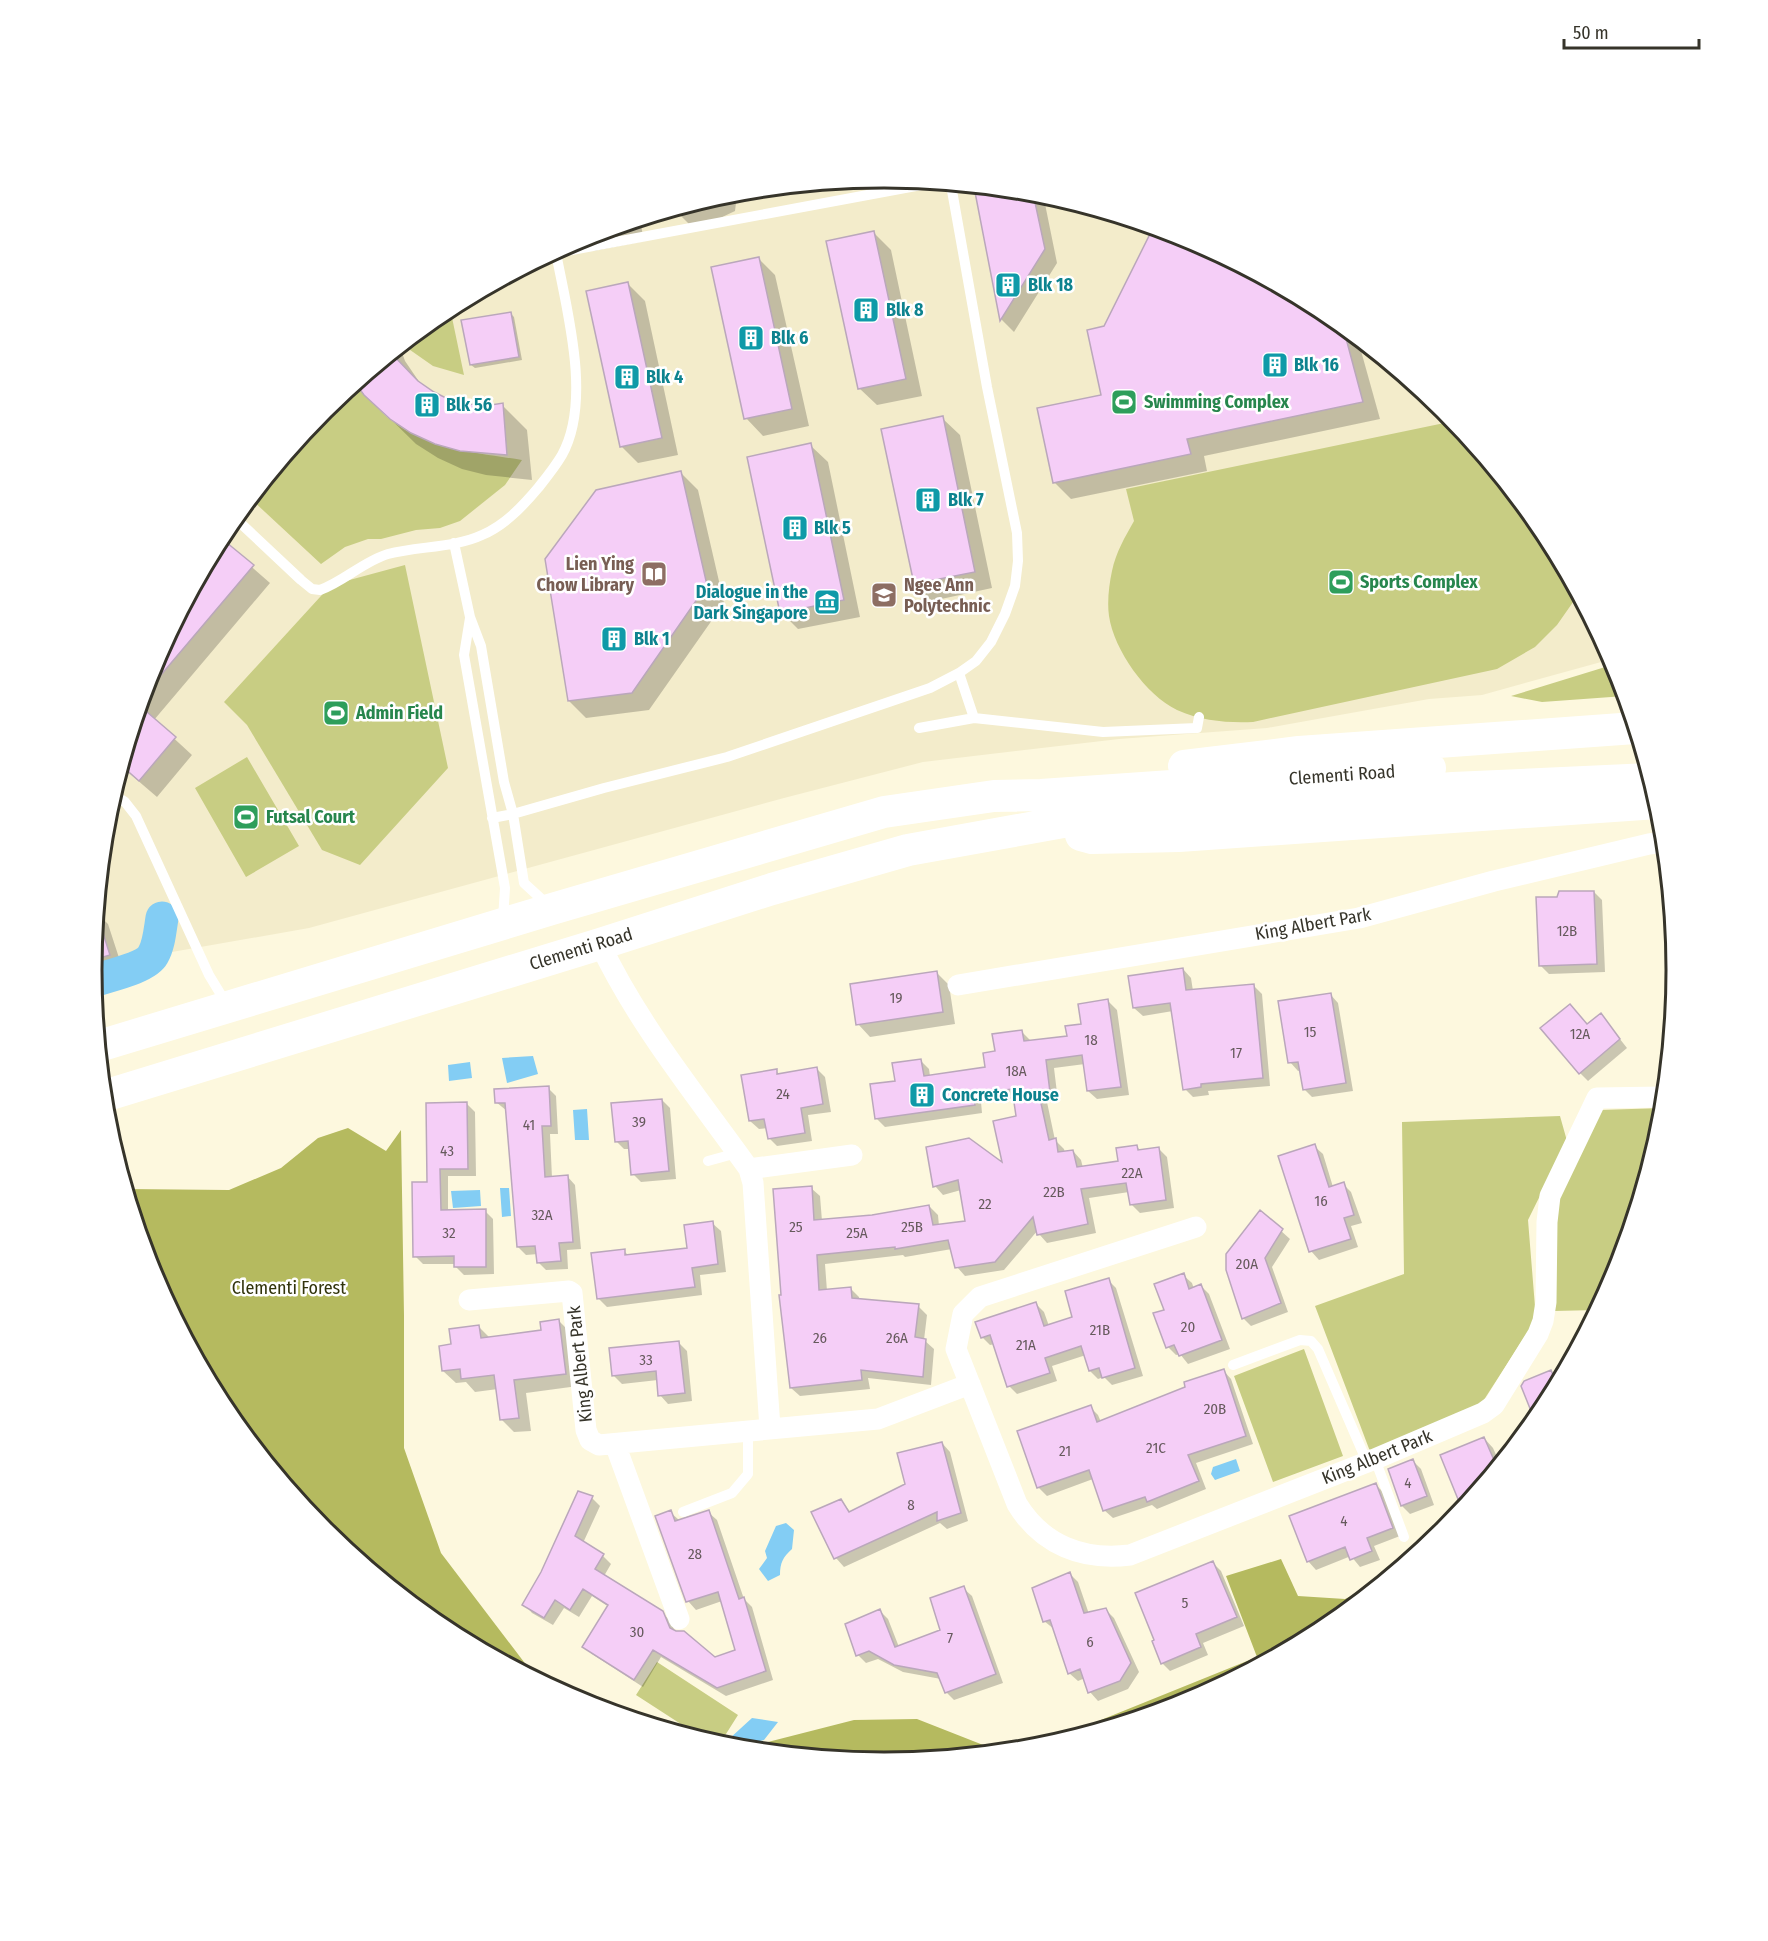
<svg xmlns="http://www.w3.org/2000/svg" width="1768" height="1941" font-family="'Fira Sans Condensed',sans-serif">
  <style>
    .built { fill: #f3eccb }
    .green { fill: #c8cd83 }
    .forest { fill: #b5ba5f }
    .water { fill: #83cdf4 }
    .shadow { fill: #0003 }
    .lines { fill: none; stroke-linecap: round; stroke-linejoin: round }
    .river { stroke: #83cdf4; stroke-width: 33 }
    .building { fill: #f5cef7; stroke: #baa7bb; stroke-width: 1.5 }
    .service { stroke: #fff; stroke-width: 10 }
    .minor { stroke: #fff; stroke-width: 21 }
    .primary { stroke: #fff; stroke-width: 32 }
    .labels { text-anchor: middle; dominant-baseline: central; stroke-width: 5; stroke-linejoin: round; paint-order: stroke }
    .number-label { font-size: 15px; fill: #665a5d }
    .culture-label { font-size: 18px; font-weight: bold; fill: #0d838f; stroke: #fff; text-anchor: start }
    .leisure-label { font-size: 18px; font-weight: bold; fill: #27864d; stroke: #fff; text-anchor: start }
    .education-label { font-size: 18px; font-weight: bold; fill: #785e54; stroke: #fff; text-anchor: end }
    .street-label { font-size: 18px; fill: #36342a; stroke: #fff }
    .park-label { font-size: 18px; fill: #31330b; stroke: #fff }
    .rim { fill: none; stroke: #36342a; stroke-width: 3 }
  </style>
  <rect width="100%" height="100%" fill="#fdf8de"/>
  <path class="built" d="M884,178L1039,193L1188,238L1325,312L1445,410L1543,530L1612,659L1482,695L1429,699L1267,728L1119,739L923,762L784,798L309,928L132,959L92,971L107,816L152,667L225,530L324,410L444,311L581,238L730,193Z"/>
  <path class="green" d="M450,308L464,375L433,366L403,345Z
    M358,387C369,398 379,411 391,420C427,449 478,453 522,460L505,485L460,521L440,528L416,530L381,539H368L345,547L321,564L251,499C273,472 328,394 358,387Z
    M1454,421L1543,530L1578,595L1557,625L1535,647L1497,669L1253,722C1227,723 1202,721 1177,710C1146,695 1114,650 1109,616C1107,602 1109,585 1112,571C1116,552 1125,537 1134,521L1126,489Z
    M405,565L448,768L360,865L322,850L247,725L224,702L331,585Z
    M1615,664L1625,696L1542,702L1511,696Z
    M247,757L299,846L246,877L195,788Z
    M1663,1108L1661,1125L1616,1274L1597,1310L1554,1311L1556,1199L1600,1110Z
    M1560,1116L1567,1141L1528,1220L1536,1319L1480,1406L1371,1454L1315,1306L1404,1274L1402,1122Z
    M1304,1349L1343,1456L1273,1482L1234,1376Z
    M657,1662L738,1715L719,1745L707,1741L636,1695Z"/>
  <path class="forest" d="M348,1128L386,1151L401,1130L404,1315V1448L441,1553L527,1666L577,1701L443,1629L323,1531L225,1410L152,1273L126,1189L229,1190L281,1168L318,1138Z
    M1281,1559L1298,1596L1345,1599L1384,1580L1324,1630L1187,1703L1038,1748L1029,1749L1257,1657L1226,1576Z
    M917,1719L1001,1752L884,1763L741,1749L854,1720Z"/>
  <path class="water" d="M533,1056L538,1074L507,1083L502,1058Z
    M470,1062L472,1078L449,1081L448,1065Z
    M587,1109L589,1140H575L573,1110Z
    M509,1188L511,1216L502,1217L500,1188Z
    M480,1190L481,1206L453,1208L451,1191Z
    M1236,1459L1240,1471L1215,1480L1211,1474L1213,1467Z
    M786,1523L794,1530L792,1549C783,1557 780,1563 780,1575L768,1581L759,1569L767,1558L765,1551L776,1526Z
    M752,1718L778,1722L764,1740L739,1746L729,1739Z"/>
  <path class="shadow" d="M976,187L1043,194L1057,263L1014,332L1002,320Z
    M730,193H732L736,203L735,211L699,228L691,226L675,210Z
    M640,220L644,241L593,251L581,238Z
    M1154,228L1188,238L1325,312L1358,340L1380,419L1204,456L1207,471L1071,499L1054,482L1103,396L1105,327Z
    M874,233L891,250L922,396L877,405L859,388Z
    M758,258L775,275L809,426L763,436L746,418Z
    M628,284L645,301L678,455L638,463L621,446Z
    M510,313L514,317L522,360L475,368L471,365Z
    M400,347L405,361L420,383L433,394L451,402L469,406L502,405L527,430L532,480L486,475L462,469L438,458L416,444L365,394L358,382Z
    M942,418L960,435L992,588L932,601L915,584Z
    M810,445L828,462L860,617L798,629L781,612Z
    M681,473L698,490L724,603L649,710L586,718L569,701Z
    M220,539L270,583L154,720L192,755L157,797L122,767L152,667Z
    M103,851L108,863L102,865Z
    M1594,892L1602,900L1605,972L1549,974L1540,965L1559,898Z
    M97,913L108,924L122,967L92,977Z
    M1183,969L1191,978L1193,991L1253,985L1262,994L1270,1086L1208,1091L1209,1095L1193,1097L1185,1089L1173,1011L1143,1016L1134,1008Z
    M936,972L949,985L955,1024L870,1037L858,1024Z
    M1330,994L1338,1003L1353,1091L1312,1097L1304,1089L1301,1070L1298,1071L1290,1062Z
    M1108,1001L1117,1010L1129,1095L1097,1099L1088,1091L1085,1064L1054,1068L1058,1101L1047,1102L1055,1140L1064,1149L1065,1153L1073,1151L1081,1160L1083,1168L1120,1162L1137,1147L1141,1151L1158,1148L1167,1157L1174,1208L1140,1213L1131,1204L1129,1192L1089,1198L1096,1233L1047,1243L1039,1234L1038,1230L1004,1270L965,1276L957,1267L952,1249L905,1257L903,1255L825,1264L827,1291L850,1288L859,1297V1300L918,1306L927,1315L924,1340L934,1349L931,1385L868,1378L870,1389L800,1396L791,1388L811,1188L820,1196L822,1221L872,1216L929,1206L938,1215L939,1226L967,1222L961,1190L943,1195L935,1186L1004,1165L1018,1117L1015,1098L981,1102L982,1113L885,1127L876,1118L896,1082L921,1061L929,1069L930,1076L986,1069L996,1053L1022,1032L1031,1041L1068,1037Z
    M1601,1015L1627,1048L1588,1081L1580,1073L1588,1025Z
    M817,1069L825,1077L831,1112L808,1115L812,1141L777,1146L769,1138L767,1128L759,1129L750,1121L776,1071L780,1075Z
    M548,1088L556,1096L558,1134H550L552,1178L567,1176L575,1185L581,1249L567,1250L568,1269L546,1270L538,1262V1254L526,1255L518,1247L507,1111L496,1102Z
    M662,1100L670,1108L676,1179L641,1182L633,1174L630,1149H624L616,1141Z
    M467,1104L475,1112L476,1176H448V1212L485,1211L493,1219L494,1274L464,1275L455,1266V1264H423L415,1256L428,1184Z
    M1314,1146L1323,1154L1333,1187L1343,1184L1351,1192L1362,1223L1351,1226L1358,1247L1319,1260L1311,1251Z
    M1260,1212L1290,1239L1272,1267L1288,1312L1251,1326L1243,1318Z
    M712,1223L721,1231L726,1272L700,1275L702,1295L607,1307L598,1298L624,1251L629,1256L689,1249Z
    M1183,1275L1192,1283L1194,1289L1201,1286L1209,1294L1230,1349L1188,1364L1180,1354L1176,1355L1168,1347L1166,1310Z
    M1108,1280L1116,1288L1143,1376L1112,1385L1104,1377L1098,1379L1090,1371L1086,1355L1052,1366L1057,1381L1017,1394L1009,1386L995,1344L990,1345L982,1337L1036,1304L1044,1312L1049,1326L1074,1318Z
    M559,1321L572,1334L578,1386L526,1393L531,1431L514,1432L502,1420L498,1389L475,1392L466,1382L456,1383L443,1371L453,1346L479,1327L490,1338L543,1332Z
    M678,1342L687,1351L692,1401L668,1404L660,1395L658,1380L622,1384L614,1376Z
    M1223,1370L1231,1379L1253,1444L1196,1463L1206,1489L1157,1509L1152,1505L1113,1518L1104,1510L1093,1479L1047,1496L1038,1487L1090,1407L1098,1415L1101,1422L1187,1388Z
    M1551,1372L1559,1381L1543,1411Z
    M1484,1438L1493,1448L1497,1457L1508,1453L1463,1508L1442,1456Z
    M942,1443L950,1452L968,1521L947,1529L940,1523L844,1567L836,1558L813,1513L841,1500L851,1513L906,1485Z
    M1413,1461L1421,1469L1434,1505L1410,1514L1402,1506Z
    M1376,1485L1384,1493L1400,1536L1374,1546L1380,1560L1360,1567L1351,1556L1316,1570L1308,1561Z
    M592,1498L600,1506L583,1543L603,1556L611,1564L604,1576L662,1612L670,1621L676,1633L715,1658L737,1651L722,1601L696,1610L688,1601L657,1517L670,1512L679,1520L708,1512L717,1520L744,1599L752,1607L773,1680L726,1696L661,1657L643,1687L592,1654L584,1646L609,1607L592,1596L579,1617L564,1608L553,1625L532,1613L524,1604Z
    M1213,1563L1221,1571L1244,1626L1203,1643L1208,1655L1170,1671L1162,1663Z
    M1070,1574L1078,1582L1089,1614L1105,1609L1114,1618L1139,1672L1128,1689L1098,1701L1090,1692L1085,1678L1078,1681L1069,1673L1054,1629L1044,1621Z
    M963,1588L972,1596L1003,1683L954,1700L946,1692L941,1679L903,1672L878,1659L866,1663L858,1655L880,1611L888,1619L899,1647L942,1631Z"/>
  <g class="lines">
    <path class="river" d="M93,981C107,976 146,968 153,955C159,945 160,930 162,918"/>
  </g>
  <path class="building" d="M974,187L1033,193L1045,249L1000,321Z
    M1153,228L1188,238L1325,312L1343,327L1363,402L1187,439L1191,454L1053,483L1037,408L1101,395L1087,330L1104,326Z
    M874,231L906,379L858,389L826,241Z
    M759,257L792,409L744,419L711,267Z
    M628,282L662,438L620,447L586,291Z
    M511,312L519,357L470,365L461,320Z
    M392,354L418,381L434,392L452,401L470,404L491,405L503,403L507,455L460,451L435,444L411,433L390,419L364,395L356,384Z
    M943,416L975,572L914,584L881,429Z
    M811,443L844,600L780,613L747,457Z
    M681,471L707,585L632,693L568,701L545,559L596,490Z
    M221,538L254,565L144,695L152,667Z
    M140,706L176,737L139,781L122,766Z
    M1559,891H1594L1597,964L1539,966L1536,897H1557Z
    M97,914L110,955L93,960L94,949Z
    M1183,968L1186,990L1254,984L1263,1078L1201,1084V1087L1183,1090L1170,1003L1133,1008L1128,976Z
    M937,971L943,1012L856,1025L850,984Z
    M1331,993L1346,1083L1303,1090L1298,1062L1288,1063L1278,1001Z
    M1108,999L1121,1087L1087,1091L1082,1055L1046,1060L1050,1092L1039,1094L1049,1140L1056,1138L1058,1152L1073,1150L1077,1167L1118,1161L1116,1148L1137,1145L1138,1150L1159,1147L1166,1200L1130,1205L1126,1183L1081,1189L1088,1224L1037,1235L1033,1217L995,1262L955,1268L948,1240L895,1249V1247L817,1255L819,1290L851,1287L852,1298L919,1304L915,1337L926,1339L923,1377L861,1370L862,1380L790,1388L779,1295H781L773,1189L812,1186L814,1220L872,1215L929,1205L933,1225L965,1221L958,1180L933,1187L926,1147L969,1138L1002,1162L993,1121L1016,1116L1012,1089L973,1094L975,1105L875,1119L870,1084L895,1081L892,1063L921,1059L924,1076L985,1067L983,1053L995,1051L992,1034L1022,1030L1024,1041L1067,1036L1065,1026L1081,1024L1078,1004Z
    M1570,1004L1587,1024L1601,1013L1620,1039L1579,1074L1540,1028Z
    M817,1067L823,1104L801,1108L805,1133L768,1139L764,1119L749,1121L741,1075L777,1069V1074Z
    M549,1086L551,1126H542L545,1177L568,1175L573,1242L559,1243L561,1261L537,1263L535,1246L517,1247L505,1103H495L494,1089Z
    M662,1099L669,1171L631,1175L628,1141L615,1142L611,1103Z
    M467,1102L468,1169H440L441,1210L486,1209V1267H454V1256L413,1257L412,1182H427L426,1103Z
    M1315,1144L1329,1187L1344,1182L1354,1215L1344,1218L1351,1239L1309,1252L1278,1156Z
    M1260,1210L1283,1229L1265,1258L1281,1303L1242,1319L1226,1270V1254Z
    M713,1221L718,1264L692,1268L695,1287L597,1299L591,1253L625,1249V1255L687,1248L684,1225Z
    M1184,1273L1189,1289L1201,1284L1222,1340L1179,1356L1174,1345L1166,1348L1153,1313L1164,1310L1154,1284Z
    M1109,1278L1135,1368L1102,1378L1099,1368L1089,1371L1081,1346L1045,1358L1050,1373L1007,1387L990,1335L981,1338L975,1322L1036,1302L1044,1326L1072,1317L1065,1291Z
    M559,1319L566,1374L514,1380L519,1418L500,1420L494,1375L461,1379L460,1369L442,1371L439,1346L451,1344L449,1329L479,1325L481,1338L541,1330L540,1322Z
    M679,1341L685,1393L658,1396L656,1371L612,1376L609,1348Z
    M1224,1369L1246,1436L1188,1455L1199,1481L1147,1502L1145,1497L1103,1511L1089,1470L1037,1488L1017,1431L1091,1405L1097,1422L1185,1387L1184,1382Z
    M1551,1370L1557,1385L1543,1411L1535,1421L1521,1386L1524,1381Z
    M1484,1437L1497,1467L1462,1509L1440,1455Z
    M942,1442L961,1513L937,1521V1512L834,1559L811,1512L841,1499L849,1512L905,1484L897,1453Z
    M1413,1459L1427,1496L1401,1506L1388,1469Z
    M1376,1483L1393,1528L1367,1538L1372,1551L1350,1560L1345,1547L1307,1562L1289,1516Z
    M578,1491L593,1496L575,1536L604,1554L595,1569L663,1611L670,1628L676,1631H684L715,1657L735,1650L718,1592L686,1602L655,1516L671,1510L675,1521L709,1510L739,1599L744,1597L766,1671L717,1688L653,1650L634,1680L582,1647L608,1605L583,1589L570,1610L555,1600L544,1618L522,1605L541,1572Z
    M1213,1561L1237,1617L1196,1634L1201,1647L1161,1664L1152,1641L1154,1640L1135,1593Z
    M1070,1572L1084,1613L1106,1608L1131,1663L1120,1681L1088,1693L1080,1669L1068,1674L1050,1620L1043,1622L1032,1588Z
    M964,1586L996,1674L945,1693L937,1673L894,1665L869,1651L856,1656L845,1624L880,1609L895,1647L940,1630L930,1598Z"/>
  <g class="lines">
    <path class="service" d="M235,518L301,580L312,589L320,590C343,582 364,561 388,554C419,546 454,548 482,535C505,525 522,507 538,488C546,478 555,467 562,455C592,401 567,311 556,253L932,183
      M454,543L470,617L481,646L504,782L513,814L524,883L548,905
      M470,618L464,655L505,888L503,919
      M959,673L974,718
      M919,728L974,718L1103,732L1197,728L1199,717
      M113,794L125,802L136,816L209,975L226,1003
      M492,818L513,814L604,788L727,757L930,688L959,673L976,661L991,642L1005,614L1015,586L1018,561L1017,533L987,387L951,185
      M708,1161L737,1153
      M1233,1365L1300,1340L1311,1341L1318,1349L1367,1462
      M1375,1459L1404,1537
      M683,1512L732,1493L748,1474V1430"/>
    <path class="minor" d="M600,944C639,1026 697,1096 749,1169L753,1183L770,1428
      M958,985L1359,918L1494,881L1649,844L1664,842
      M749,1169L852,1155
      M1196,1227L980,1297L963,1314L956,1349L1017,1504C1042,1545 1083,1561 1130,1555L1375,1459L1483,1413L1494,1405L1538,1334L1543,1321L1546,1302L1547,1222L1550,1196L1597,1098L1664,1097
      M469,1300L569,1291L572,1293L586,1430L590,1440L599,1445L878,1419L970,1384
      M615,1444L679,1619"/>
    <path class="primary" d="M1184,766L1299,752L1635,728
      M1081,835L1092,838L1179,836L1657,803
      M99,1046L552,909L884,812L994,796L1041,795L1430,768
      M104,1096L600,944L772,889L908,850L1063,822L1125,815L1269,805L1453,788L1650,779"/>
  </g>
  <defs>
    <symbol id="building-square" viewBox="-11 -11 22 22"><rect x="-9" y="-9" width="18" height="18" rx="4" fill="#0f9aa8" stroke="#fff"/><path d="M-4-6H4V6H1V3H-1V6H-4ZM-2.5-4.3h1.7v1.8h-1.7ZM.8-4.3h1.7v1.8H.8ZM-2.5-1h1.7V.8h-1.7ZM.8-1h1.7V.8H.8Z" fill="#fff"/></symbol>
    <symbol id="stadium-square" viewBox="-11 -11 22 22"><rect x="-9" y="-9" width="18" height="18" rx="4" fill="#2e9e5b" stroke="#fff"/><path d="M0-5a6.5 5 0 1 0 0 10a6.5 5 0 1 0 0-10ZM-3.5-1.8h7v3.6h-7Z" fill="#fff"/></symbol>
    <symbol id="library-square" viewBox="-11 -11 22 22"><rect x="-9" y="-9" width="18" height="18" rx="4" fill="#8d6e63" stroke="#fff"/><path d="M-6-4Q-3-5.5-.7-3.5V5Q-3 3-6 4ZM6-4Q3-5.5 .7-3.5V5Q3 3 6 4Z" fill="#fff"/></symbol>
    <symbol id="university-square" viewBox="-11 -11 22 22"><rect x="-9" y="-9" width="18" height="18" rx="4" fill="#8d6e63" stroke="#fff"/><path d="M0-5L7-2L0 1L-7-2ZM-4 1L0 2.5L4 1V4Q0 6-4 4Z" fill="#fff"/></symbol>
    <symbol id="museum-square" viewBox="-11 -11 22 22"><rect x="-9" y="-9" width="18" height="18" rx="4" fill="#0f9aa8" stroke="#fff"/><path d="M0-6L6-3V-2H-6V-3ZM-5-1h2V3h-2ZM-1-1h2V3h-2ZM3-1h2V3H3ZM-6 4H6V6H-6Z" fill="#fff"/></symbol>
  </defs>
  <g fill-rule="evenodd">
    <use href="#building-square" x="993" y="270" width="30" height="30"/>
    <use href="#building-square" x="851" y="295" width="30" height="30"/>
    <use href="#building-square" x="736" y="323" width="30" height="30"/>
    <use href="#building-square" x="1260" y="350" width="30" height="30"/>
    <use href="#building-square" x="612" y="362" width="30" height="30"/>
    <use href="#stadium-square" x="1109" y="387" width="30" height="30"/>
    <use href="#building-square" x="412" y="390" width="30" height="30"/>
    <use href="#building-square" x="913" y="485" width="30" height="30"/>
    <use href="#building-square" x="780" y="513" width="30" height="30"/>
    <use href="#library-square" x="639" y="559" width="30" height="30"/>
    <use href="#stadium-square" x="1326" y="567" width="30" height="30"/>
    <use href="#university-square" x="869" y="580" width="30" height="30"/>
    <use href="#museum-square" x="812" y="587" width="30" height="30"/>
    <use href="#building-square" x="599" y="624" width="30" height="30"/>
    <use href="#stadium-square" x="321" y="698" width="30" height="30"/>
    <use href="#stadium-square" x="231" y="802" width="30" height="30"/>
    <use href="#building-square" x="907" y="1080" width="30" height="30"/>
  </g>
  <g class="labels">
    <g class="number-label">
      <text x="1567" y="931">12B</text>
      <text x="896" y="998">19</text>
      <text x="1310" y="1032">15</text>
      <text x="1580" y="1034">12A</text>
      <text x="1091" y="1040">18</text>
      <text x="1236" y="1053">17</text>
      <text x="1016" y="1071">18A</text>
      <text x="783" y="1094">24</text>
      <text x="639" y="1122">39</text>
      <text x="529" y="1125">41</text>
      <text x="447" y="1151">43</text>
      <text x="1132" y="1173">22A</text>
      <text x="1054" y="1192">22B</text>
      <text x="1321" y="1201">16</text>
      <text x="985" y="1204">22</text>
      <text x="542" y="1215">32A</text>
      <text x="796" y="1227">25</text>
      <text x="912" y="1227">25B</text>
      <text x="449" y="1233">32</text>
      <text x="857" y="1233">25A</text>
      <text x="1247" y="1264">20A</text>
      <text x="1188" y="1327">20</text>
      <text x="1100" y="1330">21B</text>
      <text x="820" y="1338">26</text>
      <text x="897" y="1338">26A</text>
      <text x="1026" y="1345">21A</text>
      <text x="646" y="1360">33</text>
      <text x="1215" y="1409">20B</text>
      <text x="1156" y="1448">21C</text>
      <text x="1065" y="1451">21</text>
      <text x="1408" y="1483">4</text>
      <text x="911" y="1505">8</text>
      <text x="1344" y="1521">4</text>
      <text x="695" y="1554">28</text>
      <text x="1185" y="1603">5</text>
      <text x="637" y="1632">30</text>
      <text x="950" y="1638">7</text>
      <text x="1090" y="1642">6</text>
    </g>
    <g class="culture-label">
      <text x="1028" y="285">Blk 18</text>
      <text x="886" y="310">Blk 8</text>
      <text x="771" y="338">Blk 6</text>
      <text x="1294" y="365">Blk 16</text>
      <text x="646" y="377">Blk 4</text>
      <text x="446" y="405">Blk 56</text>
      <text x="948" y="500">Blk 7</text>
      <text x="814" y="528">Blk 5</text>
      <text x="808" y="592" text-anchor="end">Dialogue in the<tspan x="808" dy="21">Dark Singapore</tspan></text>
      <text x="634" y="639">Blk 1</text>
      <text x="942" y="1095">Concrete House</text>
    </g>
    <g class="leisure-label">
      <text x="1144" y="402">Swimming Complex</text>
      <text x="1360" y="582">Sports Complex</text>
      <text x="356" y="713">Admin Field</text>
      <text x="266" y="817">Futsal Court</text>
    </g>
    <g class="education-label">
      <text x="634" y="564">Lien Ying<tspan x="634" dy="21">Chow Library</tspan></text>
      <text x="904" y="585" text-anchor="start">Ngee Ann<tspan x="904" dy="21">Polytechnic</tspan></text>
    </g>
    <g class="street-label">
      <text transform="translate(1342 775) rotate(-4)">Clementi Road</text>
      <text transform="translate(1313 924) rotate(-10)">King Albert Park</text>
      <text transform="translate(581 949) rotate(-17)">Clementi Road</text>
      <text transform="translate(580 1364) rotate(-96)">King Albert Park</text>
      <text transform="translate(1377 1457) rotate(-22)">King Albert Park</text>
    </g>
    <g class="park-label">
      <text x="289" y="1288">Clementi Forest</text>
    </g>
  </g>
  <path d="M0 0H1768V1941H0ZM102 970a782 782 0 1 1 1564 0a782 782 0 1 1-1564 0Z" fill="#fff" fill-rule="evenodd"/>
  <path class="rim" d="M102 970a782 782 0 1 1 1564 0a782 782 0 1 1-1564 0Z"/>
  <path d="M1564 39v9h135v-9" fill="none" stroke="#36342a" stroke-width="3"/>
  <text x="1573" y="39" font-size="18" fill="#36342a" stroke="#ffffff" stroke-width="4.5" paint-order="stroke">50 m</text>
</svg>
